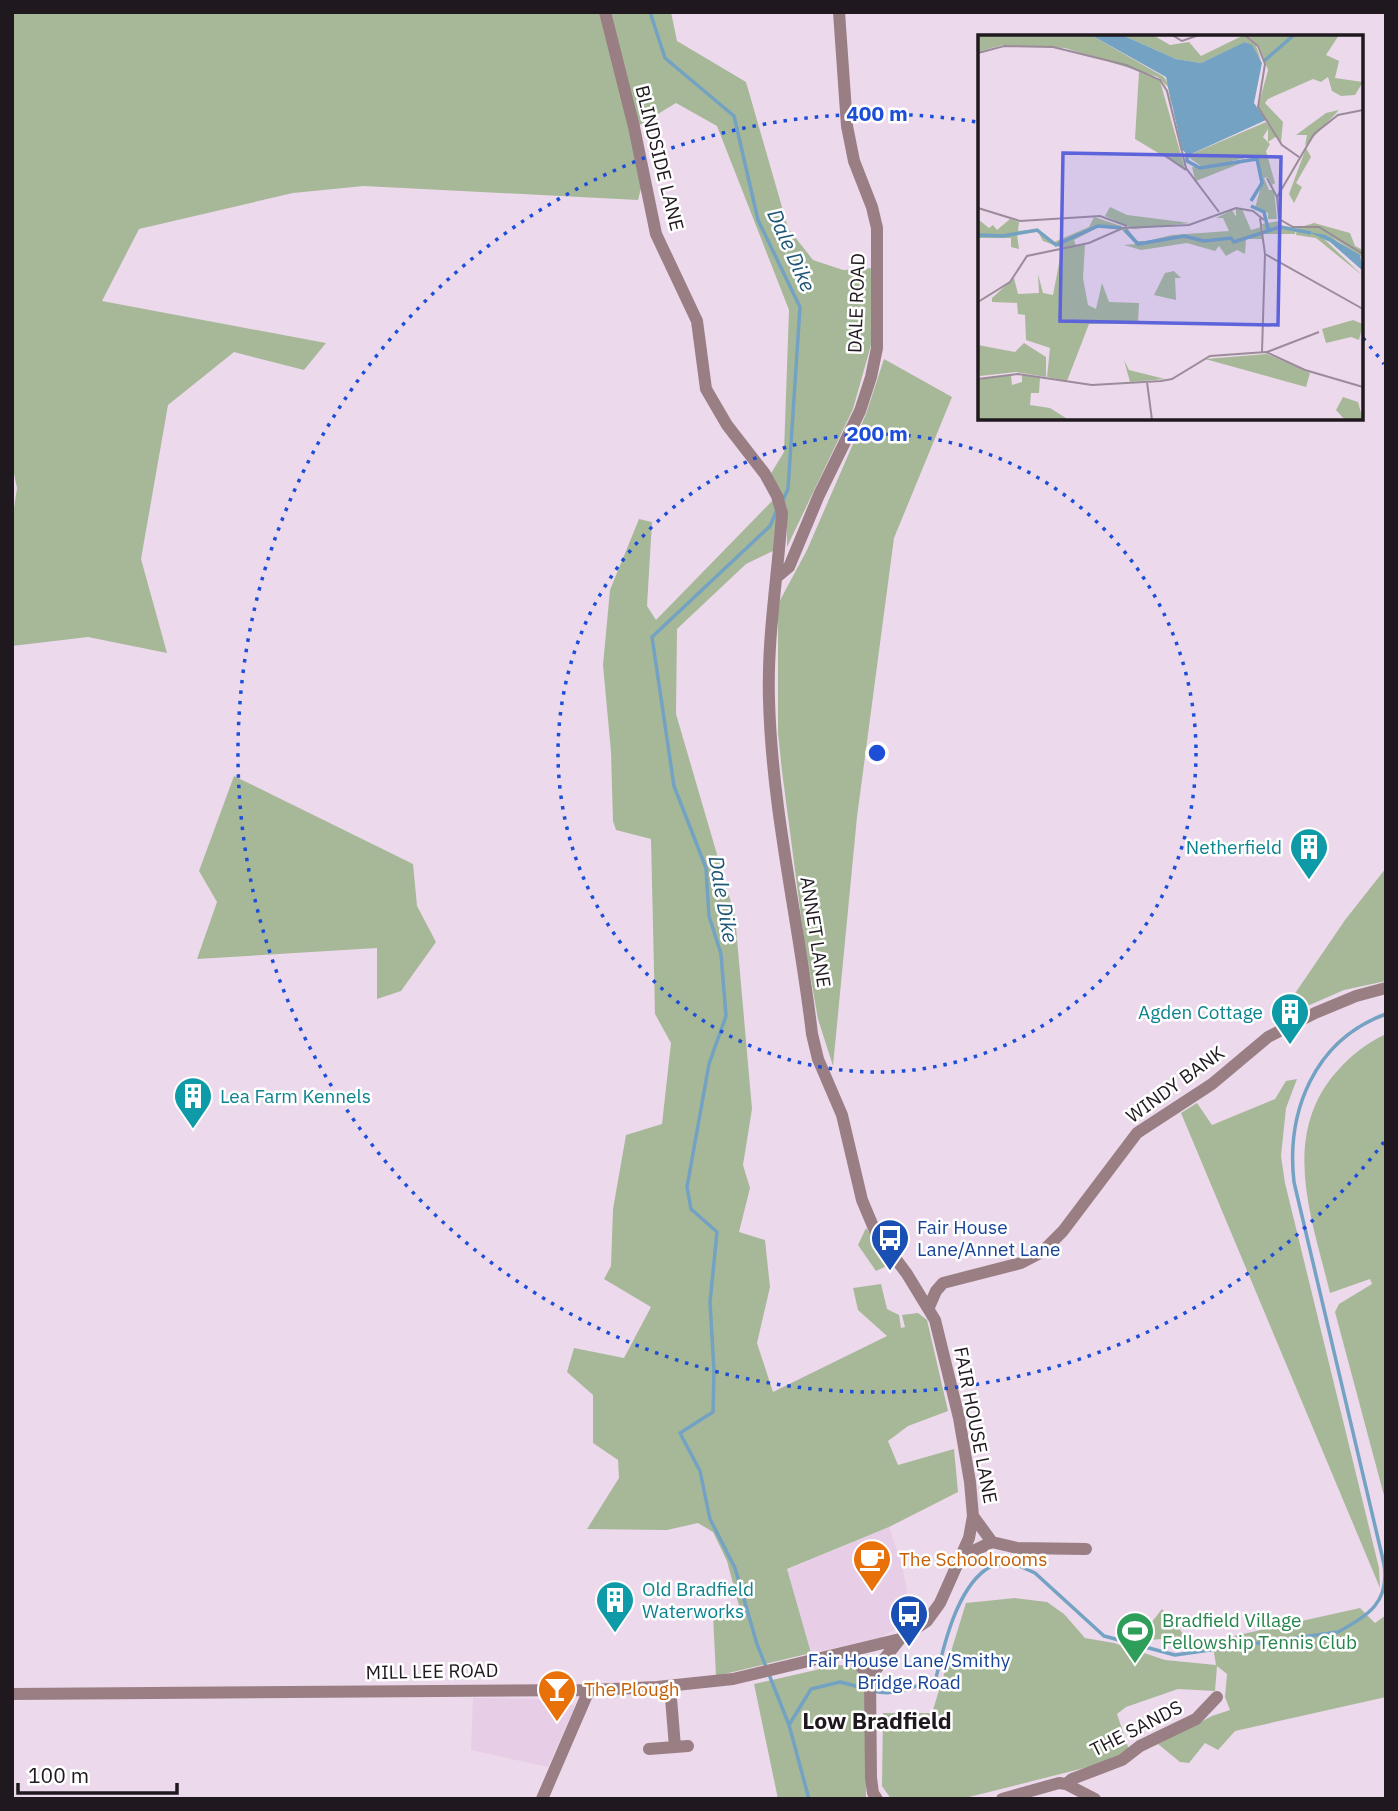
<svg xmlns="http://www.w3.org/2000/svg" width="1398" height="1811" font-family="'IBM Plex Sans',sans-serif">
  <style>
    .built { fill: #e7cde5 }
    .green { fill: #a7b899 }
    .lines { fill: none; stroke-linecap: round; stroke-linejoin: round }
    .stream { stroke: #73a2c3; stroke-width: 3.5 }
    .minor { stroke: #997f83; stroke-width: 12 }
    .ring { fill: none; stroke: #1d4ed8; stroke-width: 3.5; stroke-dasharray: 3.5 7 }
    .labels { text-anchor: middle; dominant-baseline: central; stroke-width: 5; stroke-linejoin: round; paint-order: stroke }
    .street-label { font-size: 19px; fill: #1f181e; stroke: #fff }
    .culture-label { font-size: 19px; fill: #0d838f; stroke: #fff; text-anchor: end }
    .transit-label { font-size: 19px; fill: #164399; stroke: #fff; text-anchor: start }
    .food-label { font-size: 19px; fill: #c56008; stroke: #fff; text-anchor: start }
    .leisure-label { font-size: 19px; fill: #27864d; stroke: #fff; text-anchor: start }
    .water-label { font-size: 21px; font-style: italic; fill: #1d5677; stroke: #fff }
    .quarter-label { font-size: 23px; font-weight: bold; fill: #1f181e; stroke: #fff }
    .inset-river { fill: none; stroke: #73a2c3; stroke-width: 3.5 }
    .inset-road { fill: none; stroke: #9b8c9a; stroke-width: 2 }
    .view { fill: #5c63db; fill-opacity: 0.15; stroke: #5c63db; stroke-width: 3.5 }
    .inset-edge { fill: none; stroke: #1f181e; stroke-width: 3.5 }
    .centre { fill: #1d4ed8; stroke: #fff; stroke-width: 3.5 }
    .ring-label { font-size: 21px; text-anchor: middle; font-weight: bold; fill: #1d4ed8; stroke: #fff; stroke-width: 5; stroke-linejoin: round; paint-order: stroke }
  </style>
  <rect width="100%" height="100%" fill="#edd9ec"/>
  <path class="built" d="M889,1527L902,1565L907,1591L904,1599L912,1619L880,1638L811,1653L787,1570Z
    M473,1698L555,1699L575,1706L548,1767L471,1750Z"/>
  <path class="green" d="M12,12H601L642,185L638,200L364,186L293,193L139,229L102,301L326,343L304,370L234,352L168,405L141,559L167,653L88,637L12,646V521L17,488L12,464Z
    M610,12H671L677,41L746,82L788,228L813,260L843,270L874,268L871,345L853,409L787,547V508L770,475L784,452L789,310L717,126L676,103L638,126Z
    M884,359L952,397L894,538L857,817L833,1066L818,1019L804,939L782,771L778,733V604L807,550L866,414Z
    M774,499L779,514L773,551L746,564L677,629L676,714L735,916L752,1109L743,1165L750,1188L739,1232L765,1240L770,1287L757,1343L773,1392L887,1336L858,1310L853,1288L881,1284L887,1309L899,1315L901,1328L905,1327L902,1315L918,1313L927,1320L948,1411L908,1426L888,1441L898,1465L954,1449L958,1492L889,1527L787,1569L811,1653L716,1676L713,1615L741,1613L727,1561L713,1532L698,1523L667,1530L587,1529L619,1478L618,1460L593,1443V1395L567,1372L574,1348L624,1358L651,1307L604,1279L611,1266L613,1209L626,1135L662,1124L671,1043L655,1014L651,839L616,830L613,821L611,752L603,665L610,590L639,519L652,522L647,606L656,620Z
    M234,776L413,864L417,906L436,942L401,991L377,999V948L197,959L217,902L199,871Z
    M1386,868V981L1344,990L1289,1014H1281L1345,920Z
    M1386,1034V1503L1335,1312L1339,1304L1372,1284L1370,1279L1330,1293C1313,1222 1281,1142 1332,1077C1347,1059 1364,1044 1386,1034Z
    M1297,1079L1286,1108L1281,1156L1285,1183L1379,1568L1380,1588L1181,1113L1197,1103L1212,1125L1275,1099L1286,1081Z
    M866,1228L891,1264L876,1271L858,1245Z
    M1015,1598L1047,1602L1064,1614L1085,1638L1114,1643L1165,1660L1216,1665L1212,1641L1360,1608L1375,1623L1386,1615V1697L1235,1731L1218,1750L1205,1743L1189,1763L1180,1762L1158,1744L1212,1716L1230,1710L1225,1697L1227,1674L1217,1666L1215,1691L1178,1689L1126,1707L1117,1714L1129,1750L1120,1759L961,1799H891L882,1786L883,1713H932L966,1603Z
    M1162,1609L1186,1637L1137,1641Z
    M838,1665C854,1666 862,1672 866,1687V1799H778L754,1684Z"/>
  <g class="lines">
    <path class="stream" d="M650,12L665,58L734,116L758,220L800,307L788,489L783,500
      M777,510L770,526L652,637L674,786L706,868L709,916L721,954L726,1016L709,1064L687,1187L691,1209L717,1232L710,1302L714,1371L713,1412L680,1433L700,1471L710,1519L735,1568L757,1644L789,1725L809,1799
      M874,1691C894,1697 917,1686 936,1678C944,1645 956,1592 985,1570C992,1565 1003,1564 1011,1562L1035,1573L1104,1636L1175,1655L1338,1632C1368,1616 1390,1602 1384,1564L1294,1182C1286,1112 1314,1040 1386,1014
      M789,1725L811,1689L840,1682L867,1689"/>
    <path class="minor" d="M777,577L789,567L819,495L860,411L871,377L877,348V228L872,207L854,161L847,126L839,12
      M929,1307L936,1291L943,1283L1021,1263L1042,1252L1063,1231L1137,1133L1212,1084L1268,1037L1315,1013L1356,996L1386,988
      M973,1516L992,1542
      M961,1557L992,1542L1017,1548L1086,1549
      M849,1653L870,1677L871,1778L873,1793L877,1799
      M870,1677L900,1639
      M670,1686L675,1747L688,1746
      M12,1694L589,1690L657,1687L733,1679L900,1639L927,1621L940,1603L969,1538L973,1516L970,1482L959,1418L935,1320L907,1274L875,1231L862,1200L842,1115L818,1059L812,1034C799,922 772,812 769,700C767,637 778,575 782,513L777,496L765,474L727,425L706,389L697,321L656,234L634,127L605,12
      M649,1749L675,1747
      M1066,1784L1072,1779L1122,1760L1140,1746L1196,1719L1217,1697
      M542,1799L589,1690
      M1002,1799L1059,1783L1066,1784L1095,1799"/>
  </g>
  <g class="ring">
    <circle cx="877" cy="753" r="319"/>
    <path d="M1384 1142A639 639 0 1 1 977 122M1363 338A639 639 0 0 1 1384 364"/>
  </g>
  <defs>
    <symbol id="building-pin" viewBox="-11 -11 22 30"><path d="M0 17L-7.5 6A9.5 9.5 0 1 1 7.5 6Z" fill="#0f9aa8" stroke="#fff"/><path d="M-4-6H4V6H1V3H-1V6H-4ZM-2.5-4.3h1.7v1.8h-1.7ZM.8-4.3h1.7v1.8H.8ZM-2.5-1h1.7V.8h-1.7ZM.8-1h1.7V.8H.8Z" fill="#fff"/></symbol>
    <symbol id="bus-pin" viewBox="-11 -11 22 30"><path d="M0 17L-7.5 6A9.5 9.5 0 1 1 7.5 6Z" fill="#1a4fb4" stroke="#fff"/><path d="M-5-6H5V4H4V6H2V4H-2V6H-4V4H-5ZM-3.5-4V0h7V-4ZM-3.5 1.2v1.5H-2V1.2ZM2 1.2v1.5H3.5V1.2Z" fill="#fff"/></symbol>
    <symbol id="cafe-pin" viewBox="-11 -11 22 30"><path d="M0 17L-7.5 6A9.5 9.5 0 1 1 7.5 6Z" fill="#e8710a" stroke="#fff"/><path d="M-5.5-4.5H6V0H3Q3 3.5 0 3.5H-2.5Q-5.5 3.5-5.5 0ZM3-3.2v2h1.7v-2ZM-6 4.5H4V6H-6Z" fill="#fff"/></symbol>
    <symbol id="stadium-pin" viewBox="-11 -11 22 30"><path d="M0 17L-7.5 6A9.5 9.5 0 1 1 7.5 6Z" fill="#2e9e5b" stroke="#fff"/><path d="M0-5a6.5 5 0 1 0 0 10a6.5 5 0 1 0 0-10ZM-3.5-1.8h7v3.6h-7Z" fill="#fff"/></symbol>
    <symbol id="bar-pin" viewBox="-11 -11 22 30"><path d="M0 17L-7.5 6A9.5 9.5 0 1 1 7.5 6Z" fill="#e8710a" stroke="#fff"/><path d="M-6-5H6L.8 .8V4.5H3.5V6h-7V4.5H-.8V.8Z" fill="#fff"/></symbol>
  </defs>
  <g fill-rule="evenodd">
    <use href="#building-pin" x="1287" y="825" width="44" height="60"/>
    <use href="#building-pin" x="1268" y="990" width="44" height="60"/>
    <use href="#building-pin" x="171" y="1074" width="44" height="60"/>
    <use href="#bus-pin" x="868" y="1216" width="44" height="60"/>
    <use href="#cafe-pin" x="850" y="1537" width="44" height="60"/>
    <use href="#building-pin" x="593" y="1578" width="44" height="60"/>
    <use href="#bus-pin" x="887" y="1592" width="44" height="60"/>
    <use href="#stadium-pin" x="1113" y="1609" width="44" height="60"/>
    <use href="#bar-pin" x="535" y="1667" width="44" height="60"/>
  </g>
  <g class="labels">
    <g class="street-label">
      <text transform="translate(660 158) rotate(76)">BLINDSIDE LANE</text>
      <text transform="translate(856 303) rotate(-88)">DALE ROAD</text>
      <text transform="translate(816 932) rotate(81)">ANNET LANE</text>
      <text transform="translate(1175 1084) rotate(-36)">WINDY BANK</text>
      <text transform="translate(976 1425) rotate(79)">FAIR HOUSE LANE</text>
      <text transform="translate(432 1671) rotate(-1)">MILL LEE ROAD</text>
      <text transform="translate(1136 1728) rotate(-27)">THE SANDS</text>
    </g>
    <g class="culture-label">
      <text x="1282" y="847">Netherfield</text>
      <text x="1263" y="1012">Agden Cottage</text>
      <text x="220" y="1096" text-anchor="start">Lea Farm Kennels</text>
      <text x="642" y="1589" text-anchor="start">Old Bradfield<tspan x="642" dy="22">Waterworks</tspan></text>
    </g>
    <g class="transit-label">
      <text x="917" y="1227">Fair House<tspan x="917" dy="22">Lane/Annet Lane</tspan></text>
      <text x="909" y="1660" text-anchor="middle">Fair House Lane/Smithy<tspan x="909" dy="22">Bridge Road</tspan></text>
    </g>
    <g class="food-label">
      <text x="899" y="1559">The Schoolrooms</text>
      <text x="584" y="1689">The Plough</text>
    </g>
    <g class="leisure-label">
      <text x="1162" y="1620">Bradfield Village<tspan x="1162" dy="22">Fellowship Tennis Club</tspan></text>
    </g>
    <g class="water-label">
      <text transform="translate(792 250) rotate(66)">Dale Dike</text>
      <text transform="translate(724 899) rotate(80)">Dale Dike</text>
    </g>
    <g class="quarter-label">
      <text x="877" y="1720">Low Bradfield</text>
    </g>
  </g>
  <g transform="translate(978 35)">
    <rect width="385" height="385" fill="#edd9ec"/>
    <path d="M0,0H113L186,42L193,54L194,76L190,52L180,42L87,13L24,10L0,17ZM144,0H175L192,10L211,7L223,21L266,0L277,8L283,25L268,7L223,28L198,24ZM269,0H361L348,20L361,26L357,43L385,47L377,60L363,61L354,56L350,42L343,47L335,44L290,64L287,68L305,87L303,107L280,72L290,35L281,11ZM161,37L182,46L207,134L157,104ZM361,75L327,111L329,100H318L348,78ZM288,87L299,101L290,107V94L285,102L292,109L288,116L297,148L294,150L290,142L286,143L291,155H296L299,184H290V178L277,173L285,144L278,121L224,132L209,121ZM328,113L333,122L318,148L324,152L316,168L311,159ZM276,123L218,146L217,144L214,132ZM132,172L149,180L212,188L156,194L127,181ZM0,174L1,185L11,193L15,190L19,195L32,184L41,187L40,196L60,194L76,207L111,192L116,182L149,193L121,192L96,205L98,211L107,210L105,243L110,270L118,274L124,248L131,267L161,268L160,288L111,289L89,346L69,342L72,313L48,305L47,280L40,279L39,268L14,267V263L36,243L40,259L61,258L60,239L65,258L75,260L84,213L65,206L60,197L39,199L41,214L33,212V203H0ZM258,174H264L273,195L283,192L285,204H268L267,219L259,215L248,221L241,211L237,216L209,208L163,215L146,210L158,209L143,194H150L159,206H169L194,200L251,196L245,183H238L254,175L258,182ZM301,186V190L318,193L317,199H286L284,189ZM336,188L372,198L377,211L385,215V223L355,203L363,210L348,200L345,203L385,241L338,203L318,200L319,193ZM196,236L203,243H197L198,265L176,260L187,238ZM375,285L385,289L381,305L373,302L348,308L344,294ZM46,308L68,322V342L38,337L2,341L0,310L37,317ZM289,319L332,338L328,352L227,324ZM146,325L151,335L187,344L152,347ZM33,340L34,350L44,347V340L62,343L61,358H53L52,370L72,373L91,385H0V344ZM365,362L380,367L385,385H367L358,375Z" fill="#a7b899"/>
    <path d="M113,0H144L198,24L223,28L267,7L274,10L284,28L276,68L288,85L211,120L204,115L188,42ZM331,197L348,200L382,220L385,236L352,207Z" fill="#73a2c3"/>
    <path class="inset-river" d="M286,26L316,0M209,115V126L222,133L279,124L284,148L273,166M273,171L286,177L290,194M147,195L160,209L206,201L226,206L253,203L256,207L302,192L333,198M0,200L25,201L59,195L78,210L120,191L143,193"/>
    <path class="inset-road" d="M194,0L204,6L221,0M267,0L280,11L287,29L280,72L304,110L321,122M0,18L26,11L75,12L148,30L182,45L189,56L208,133L241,177M186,120L208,135M289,143L299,162L301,184M299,162L336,99L360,80L385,75M0,173L42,186L122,181L149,191M282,183L287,219L284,317M301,184L315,192H341L385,219M287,219L385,274M0,267L32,247L49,221L111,208L145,193L211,190L258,173L275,176L286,185M289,317L341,297M0,344L40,339L114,350L183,346L194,344L232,321L288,317L327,335L385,352M169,347L174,385"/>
    <path class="view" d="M85,118L303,122L300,290L82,286Z"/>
    <rect width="385" height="385" class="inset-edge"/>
  </g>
  <circle cx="877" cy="753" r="10" class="centre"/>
  <g class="ring-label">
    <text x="877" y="121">400 m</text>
    <text x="877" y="441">200 m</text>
  </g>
  <rect width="1398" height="1811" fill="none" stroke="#1f181e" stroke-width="28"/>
  <path d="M18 1783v10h159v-10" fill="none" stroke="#1f181e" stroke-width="3.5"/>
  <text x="28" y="1783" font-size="21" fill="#1f181e" stroke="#ffffff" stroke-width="5" paint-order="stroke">100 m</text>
</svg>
